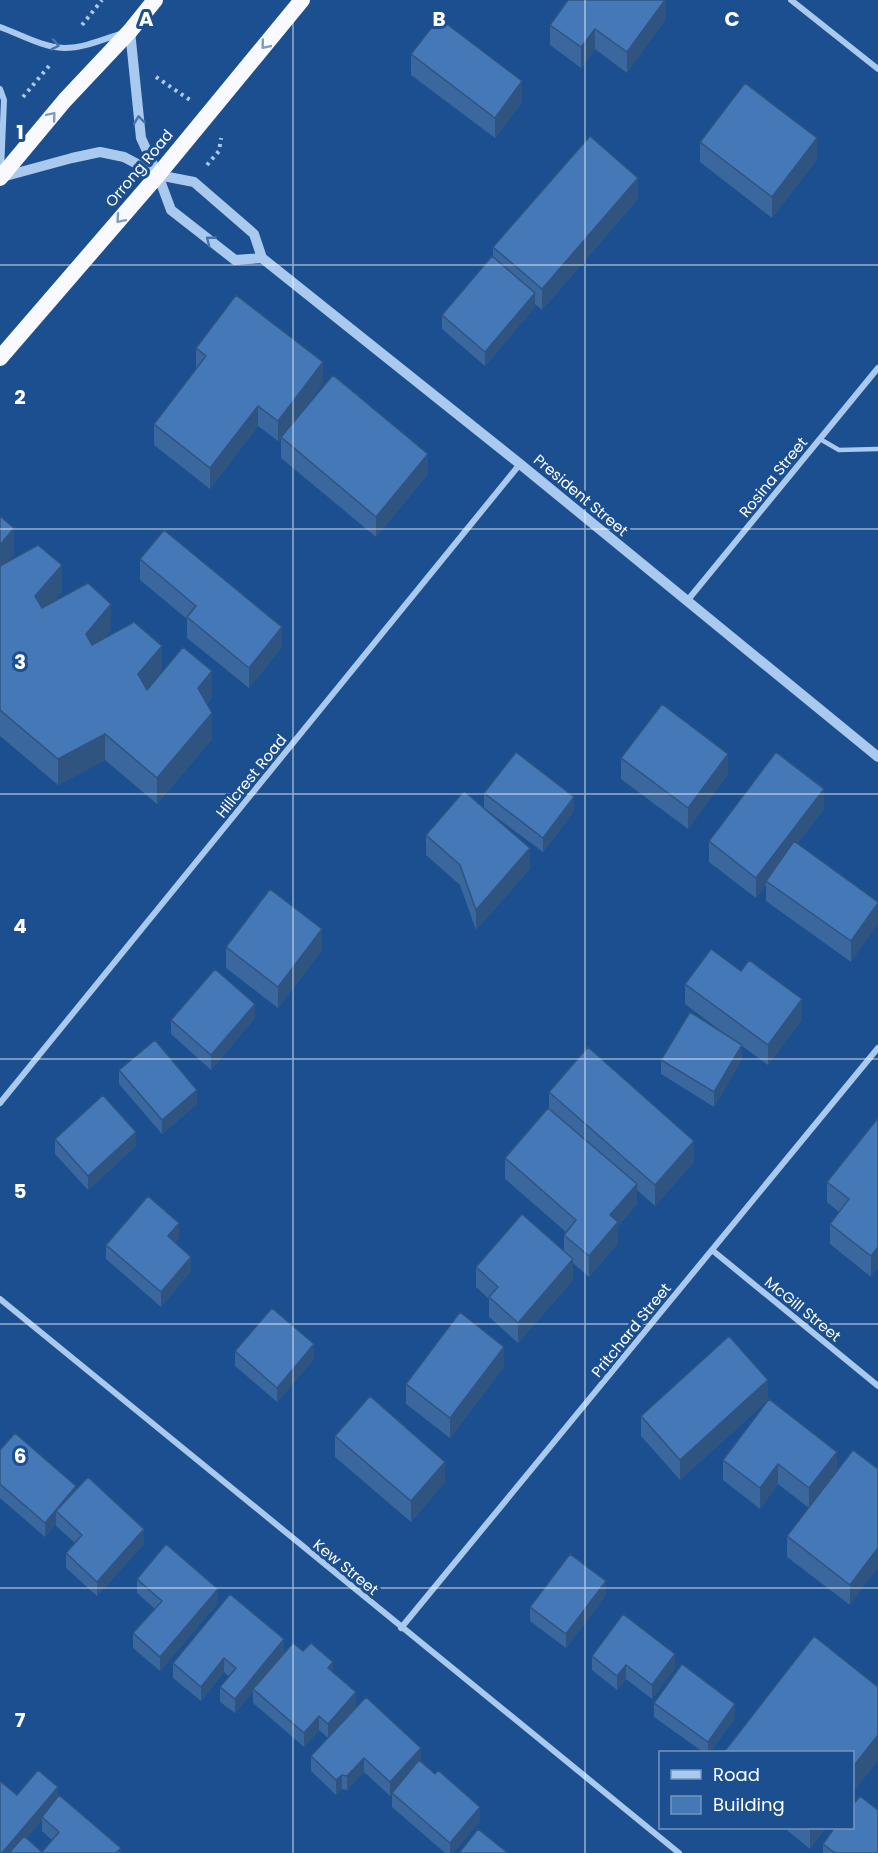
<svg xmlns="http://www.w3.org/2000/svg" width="878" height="1853" font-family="Poppins,sans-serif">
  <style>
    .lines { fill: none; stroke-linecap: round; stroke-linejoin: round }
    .path { stroke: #a9c9ee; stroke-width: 4; stroke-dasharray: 3 4.5; stroke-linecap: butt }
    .service { stroke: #a9c9ee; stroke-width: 4.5 }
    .minor { stroke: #a9c9ee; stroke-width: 6 }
    .tertiary { stroke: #a9c9ee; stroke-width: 10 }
    .trunk { stroke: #f8faff; stroke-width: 16 }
    .wall { fill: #3a679d; fill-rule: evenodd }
    .shaded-wall { fill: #305480 }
    .building { fill: #4478b7; stroke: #305480; stroke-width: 1.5 }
    .oneway { stroke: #4674ac }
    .oneway2 { stroke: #7e9cc1 }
    .grid { fill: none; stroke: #fff; stroke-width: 1.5; stroke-opacity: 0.55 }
    .labels { text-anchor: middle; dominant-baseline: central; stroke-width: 6; stroke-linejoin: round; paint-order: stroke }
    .street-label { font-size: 15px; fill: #fff; stroke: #1b4f8f }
    .grid-label { font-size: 20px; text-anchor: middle; font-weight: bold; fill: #fff; stroke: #1b4f8f; stroke-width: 6; stroke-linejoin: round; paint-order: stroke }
  </style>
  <rect width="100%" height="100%" fill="#1b4f8f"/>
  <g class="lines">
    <path class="path" d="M82,25L102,0
      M156,77L190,100
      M23,97L49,66
      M207,165L219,151L221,138"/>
    <path class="service" d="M820,439L839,450L878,449"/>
    <path class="minor" d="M791,0L878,69
      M0,27C20,34 42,47 64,48C83,48 102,40 120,34
      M0,89L4,100L1,171
      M687,601L878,368
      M0,1103L520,464
      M712,1250L878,1386
      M0,1299L679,1853
      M401,1628L878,1048"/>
    <path class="tertiary" d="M130,31L141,138L158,175L171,210L235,260L262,258
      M2,177L72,158L100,152L124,157L158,175L194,182L254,234L262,258L520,464L878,757"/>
    <path class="trunk" d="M0,178L65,100L130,31L155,0
      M0,358L158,175L302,0"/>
  </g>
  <path class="wall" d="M666,0V18L627,73L595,49L581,68L550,45V25Z
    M411,54L522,102L495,138L411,75Z
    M700,142L817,159L772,218L700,162Z
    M638,199L542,310L535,304V307L485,366L442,329V315L493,258V247Z
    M196,348L323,383L287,430L428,474L376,537L281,458V438L278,441L258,426L210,489L154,445V424L196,369Z
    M0,516L14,554L7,562L62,591L51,603L111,629L104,638L162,672L212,697L207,704L212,739L157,804L105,760L58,785L0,736Z
    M140,559L282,647L249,688L187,638V619L140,580Z
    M621,758L728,774L688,829L621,779Z
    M484,793L574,811L543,852L484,808Z
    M824,809L797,844L878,902L851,962L766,901V885L756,898L709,862V841Z
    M426,835L530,869L476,930L460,885L426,855Z
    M226,947L322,950L278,1008L226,968Z
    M685,984L802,1020L768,1065L742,1046V1059L714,1107L661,1074V1060L729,1037L685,1004Z
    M255,1018L211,1070L171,1034V1020Z
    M119,1070L197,1104L162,1134L119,1084Z
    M549,1092L694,1162L655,1206L637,1190V1204L618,1226V1243L589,1277L573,1263V1280L518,1343L489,1317V1299L476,1287V1267L564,1251V1235L566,1232L505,1179V1158L549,1108Z
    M878,1118L871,1277L830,1244V1224L839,1212L827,1202V1182Z
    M55,1139L136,1146L88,1190L55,1154Z
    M179,1237L175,1242L191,1271L161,1307L106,1259V1245Z
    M235,1351L314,1359L277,1402L235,1366Z
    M504,1367L450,1438L406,1404V1384Z
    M769,1399L837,1471L853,1450L850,1605L787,1557V1536L809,1508L778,1484L760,1509L723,1480V1460Z
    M768,1400L680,1480L641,1436V1416Z
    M335,1436L445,1482L411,1522L335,1457Z
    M0,1450L76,1490L144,1544L97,1596L66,1568V1553L75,1543L56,1526V1524L45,1537L0,1498Z
    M137,1579L218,1603L160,1671L133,1648V1633L155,1609L137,1593Z
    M230,1594L284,1653L303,1651L333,1672L356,1707L334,1732L421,1761L480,1821L453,1853H445L392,1807V1794L390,1796L364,1772L347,1790L342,1789L336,1795L311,1771V1756L328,1738L319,1730L304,1747L253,1703V1691L235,1713L220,1702V1687L229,1677L224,1672L201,1701L173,1678V1663Z
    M606,1595L566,1648L530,1621V1607Z
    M592,1656L675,1668L652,1699L626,1679L617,1690L592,1670Z
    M654,1703L735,1718L710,1752H703L654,1717Z
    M17,1795L58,1797L121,1853H0ZM42,1820V1831L52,1840L42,1852L26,1838Z
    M783,1827H826L810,1849Z
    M823,1844L878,1853H823Z"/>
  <path class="shaded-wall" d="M665,0H666V18L627,73V52Z
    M595,29V49L581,68V47Z
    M522,81V102L495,138V118Z
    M817,138V159L772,218V197Z
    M638,178V199L542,310V289Z
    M535,293V307L485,366V352Z
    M323,362V383L278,441V421Z
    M258,406V426L210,489V468Z
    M428,454V474L376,537V517Z
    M14,528V554L0,571V545Z
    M62,565V591L35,622V596Z
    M111,604V629L86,660V634Z
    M282,627V647L249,688V668Z
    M162,646V672L138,700V674Z
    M212,671V697L198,714V688Z
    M212,713V739L157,804V778Z
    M105,734V760L58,785V759Z
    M728,754V774L688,829V808Z
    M824,789V809L768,882L766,881V885L756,898V878Z
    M574,797V811L543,852V838Z
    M530,848V869L476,930V910Z
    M878,903V924L851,962V941Z
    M322,929V950L278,1008V987Z
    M802,999V1020L768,1065V1045Z
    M255,1004V1018L211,1070V1055Z
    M742,1045V1059L714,1107V1092Z
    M197,1090V1104L162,1134V1120Z
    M136,1132V1146L88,1190V1176Z
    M694,1141V1162L655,1206V1185Z
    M637,1184V1204L618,1226V1243L589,1277V1256L610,1215Z
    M179,1223V1237L168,1250V1236Z
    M878,1247V1267L871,1277V1256Z
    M191,1257V1271L161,1307V1292Z
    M573,1259V1280L518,1343V1323Z
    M314,1344V1359L277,1402V1388Z
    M504,1347V1367L450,1438V1418Z
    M768,1380V1400L680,1480V1460Z
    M837,1452V1472L809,1509V1488Z
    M445,1462V1482L411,1522V1501Z
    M778,1464V1484L760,1509V1488Z
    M76,1486V1500L56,1511V1524L45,1537V1523Z
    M144,1529V1544L97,1596V1582Z
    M878,1548V1568L850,1605V1585Z
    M606,1581V1595L566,1648V1634Z
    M218,1589V1603L160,1671V1657Z
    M284,1639V1653L253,1689V1691L235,1713V1699Z
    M675,1654V1668L652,1699V1685Z
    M224,1658V1672L201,1701V1687Z
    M333,1662V1676L328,1668Z
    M626,1665V1679L617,1690V1676Z
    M356,1692V1707L328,1739V1724Z
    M735,1704V1718L710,1752H708V1742Z
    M319,1716V1730L304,1747V1733Z
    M878,1735V1761L852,1794V1768Z
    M421,1748V1763L390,1796V1782Z
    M364,1758V1772L347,1790V1776Z
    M342,1775V1789L336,1795V1780Z
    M58,1787V1801L42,1817V1820L14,1853H2Z
    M480,1807V1821L453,1853H450V1843Z
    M810,1827H826L810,1849Z"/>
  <path class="building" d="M568,0H665L627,52L595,29L581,47L550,25Z
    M439,18L522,81L495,118L411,54Z
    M745,83L817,138L772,197L700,142Z
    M590,136L638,178L542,289L493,247Z
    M492,256L535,293L485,352L442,315Z
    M236,295L323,362L278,421L258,406L210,468L154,424L206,356L196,348Z
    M333,375L428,454L376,517L281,437Z
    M0,516L14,528L0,545Z
    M164,530L282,627L249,668L187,617L196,606L140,559Z
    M38,545L62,565L35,596L42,608L88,583L111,604L86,634L92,645L134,622L162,646L138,674L147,690L183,647L212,671L198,688L212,713L157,778L105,734L58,759L0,710V566Z
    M662,704L728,754L688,808L621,758Z
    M516,752L574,797L543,838L484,793Z
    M776,752L824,789L756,878L709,841Z
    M464,791L530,848L476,910L460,865L426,835Z
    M794,841L878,902V903L851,941L766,881Z
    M270,889L322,929L278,987L226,947Z
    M711,949L741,971L749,960L802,999L768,1045L685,984Z
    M215,969L255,1004L211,1055L171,1020Z
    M690,1012L742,1045L714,1092L661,1060Z
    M155,1040L197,1090L162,1120L119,1070Z
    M588,1047L694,1141L655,1185L549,1092Z
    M103,1095L136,1132L88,1176L55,1139Z
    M548,1108L637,1184L610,1215L618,1222L589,1256L564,1235L576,1220L505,1158Z
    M878,1118V1247L871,1256L830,1224L849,1199L827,1182Z
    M148,1196L179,1223L168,1236L191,1257L161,1292L106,1245Z
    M522,1214L573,1259L518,1323L489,1297L498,1287L476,1267Z
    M272,1308L314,1344L277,1388L235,1351Z
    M460,1312L504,1347L450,1418L406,1384Z
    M729,1336L768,1380L680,1460L641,1416Z
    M370,1396L445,1462L411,1501L335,1436Z
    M769,1399L837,1452L809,1488L778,1464L760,1488L723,1460Z
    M15,1433L76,1486L45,1523L0,1484V1450Z
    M853,1450L878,1469V1548L850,1585L787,1536Z
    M88,1477L144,1529L97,1582L66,1553L82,1535L56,1511Z
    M166,1544L218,1589L160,1657L133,1633L162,1601L137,1579Z
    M570,1554L606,1581L566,1634L530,1607Z
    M230,1594L284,1639L235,1699L220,1687L236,1668L224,1658L201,1687L173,1663Z
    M623,1614L675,1654L652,1685L626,1665L617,1676L592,1656Z
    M814,1636L878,1687V1735L852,1768V1752H724Z
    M293,1643L303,1651L311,1643L333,1662L328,1668L356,1692L328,1724L319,1716L304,1733L253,1689Z
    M682,1664L735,1704L708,1742L654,1703Z
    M366,1697L421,1748L390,1782L364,1758L347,1776L342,1775L336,1780L311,1756Z
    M419,1760L435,1774L438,1770L480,1807L450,1843L392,1793Z
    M38,1770L58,1787L2,1853H0V1781L17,1795Z
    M59,1795L121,1848L116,1853H9L24,1836L42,1852L59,1832L42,1817Z
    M860,1796L878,1810V1853H835L823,1844L835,1827H852V1806Z
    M478,1829L508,1853H459Z"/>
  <defs><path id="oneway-chevron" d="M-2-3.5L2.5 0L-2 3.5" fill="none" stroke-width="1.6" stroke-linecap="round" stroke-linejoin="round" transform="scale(1.5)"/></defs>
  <g class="oneway">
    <use href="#oneway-chevron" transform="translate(55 45) rotate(11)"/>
    <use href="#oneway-chevron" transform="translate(139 120) rotate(-97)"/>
    <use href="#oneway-chevron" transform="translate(210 240) rotate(-142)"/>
  </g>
  <g class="oneway2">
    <use href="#oneway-chevron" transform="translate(265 45) rotate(130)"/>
    <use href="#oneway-chevron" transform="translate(52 116) rotate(-50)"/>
    <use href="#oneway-chevron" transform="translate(120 219) rotate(131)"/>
  </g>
  <path class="grid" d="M293,0V1853M585,0V1853M0,265H878M0,529H878M0,794H878M0,1059H878M0,1324H878M0,1588H878"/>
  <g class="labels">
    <g class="street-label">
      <text transform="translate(139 168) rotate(-50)">Orrong Road</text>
      <text transform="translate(773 477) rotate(-51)">Rosina Street</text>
      <text transform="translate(581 495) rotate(40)">President Street</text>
      <text transform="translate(251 776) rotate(-51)">Hillcrest Road</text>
      <text transform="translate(803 1309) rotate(39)">McGill Street</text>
      <text transform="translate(631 1330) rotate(-51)">Pritchard Street</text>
      <text transform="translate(346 1567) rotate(39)">Kew Street</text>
    </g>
  </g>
  <g class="grid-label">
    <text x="146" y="26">A</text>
    <text x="439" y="26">B</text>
    <text x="732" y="26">C</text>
    <text x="20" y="139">1</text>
    <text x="20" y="404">2</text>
    <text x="20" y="669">3</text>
    <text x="20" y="933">4</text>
    <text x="20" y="1198">5</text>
    <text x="20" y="1463">6</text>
    <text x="20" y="1727">7</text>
  </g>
  <rect x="659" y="1751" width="195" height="78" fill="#1b4f8f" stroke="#7695bc" stroke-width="1.5"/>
  <rect x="671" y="1770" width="30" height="9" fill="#a9c9ee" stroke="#7695bc" stroke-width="1.5"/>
  <text x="713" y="1781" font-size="18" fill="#ffffff">Road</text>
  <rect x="671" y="1796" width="30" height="18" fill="#4478b7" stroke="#7695bc" stroke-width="1.5"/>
  <text x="713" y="1811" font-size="18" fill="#ffffff">Building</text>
</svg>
